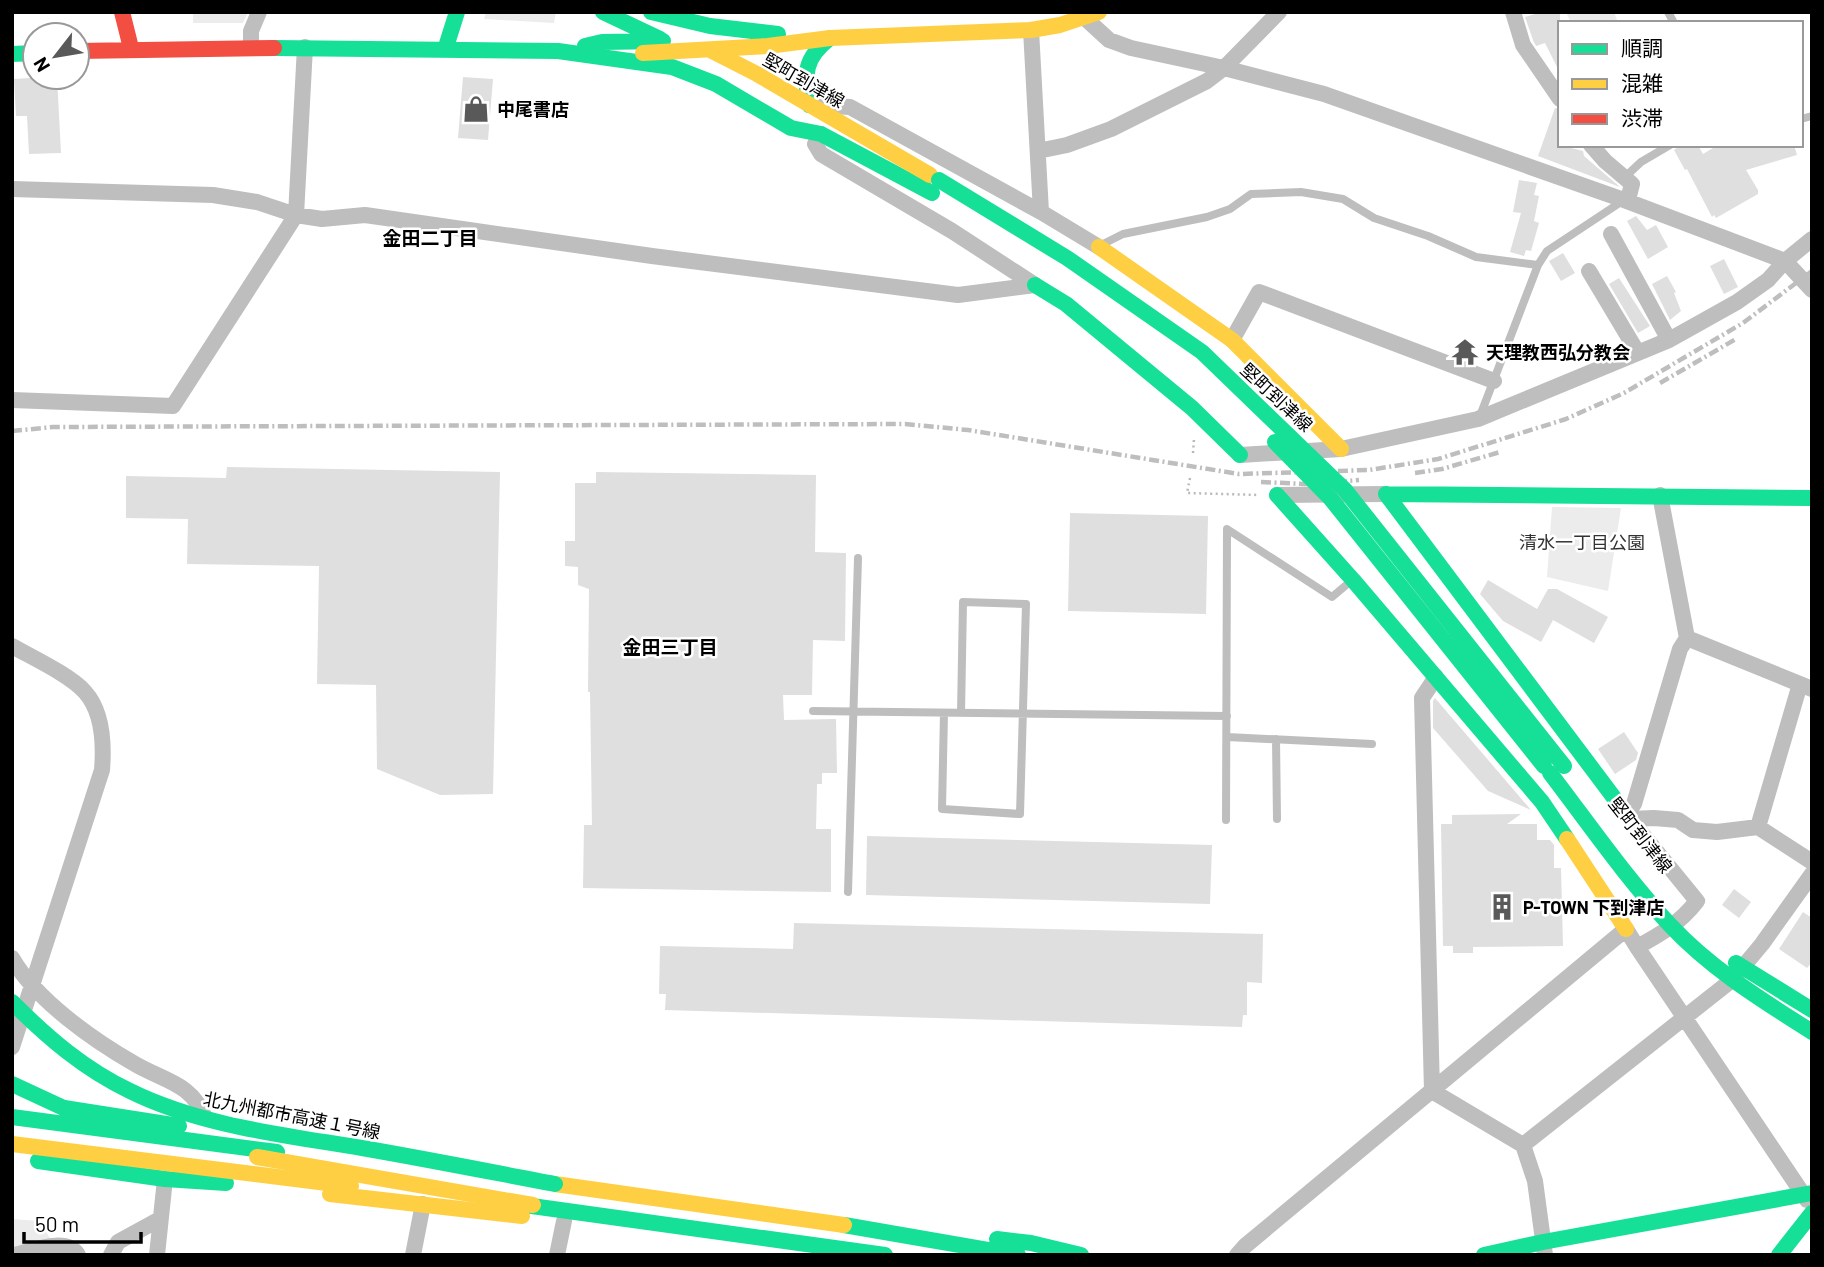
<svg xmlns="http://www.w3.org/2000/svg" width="1824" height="1267" font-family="Barlow,'Noto Sans JP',sans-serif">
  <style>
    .green { fill: #ececec }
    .building { fill: #dfdfdf }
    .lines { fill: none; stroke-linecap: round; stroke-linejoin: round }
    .path { stroke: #b9b9b9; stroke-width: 2.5; stroke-dasharray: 2 3.5; stroke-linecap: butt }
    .lane { stroke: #bebebe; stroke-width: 8 }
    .street { stroke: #bebebe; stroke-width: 16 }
    .fast { stroke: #16e098; stroke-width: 16 }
    .slow { stroke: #ffcf43; stroke-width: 16 }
    .jam { stroke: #f24e42; stroke-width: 16 }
    .rail { stroke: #bebebe; stroke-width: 4.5; stroke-dasharray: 10 3.5 2 3.5; stroke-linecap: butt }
    .fast-bridge { stroke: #16e098; stroke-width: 16 }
    .slow-bridge { stroke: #ffcf43; stroke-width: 16 }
    .labels { text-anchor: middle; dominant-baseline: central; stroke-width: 5; stroke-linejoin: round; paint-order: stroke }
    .street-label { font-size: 18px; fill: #000; stroke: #fff }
    .poi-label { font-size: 18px; font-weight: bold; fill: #000; stroke: #fff; text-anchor: start }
    .park-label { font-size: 18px; fill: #333; stroke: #fff }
    .neighbourhood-label { font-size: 19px; font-weight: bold; fill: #000; stroke: #fff }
  </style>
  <rect width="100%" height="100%" fill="#fff"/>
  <path class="green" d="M193,12H248L243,23H193Z
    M486,12H556L554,23L484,19Z
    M1566,12H1614L1618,23H1571Z
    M1552,507L1621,508L1608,591L1547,577Z
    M12,1219L39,1221L61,1255H12Z"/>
  <path class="building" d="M1542,12H1560V73L1545,43L1536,46L1533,40L1525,17Z
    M47,77H57L61,153L29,154L27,116H16L14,79Z
    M463,77L493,79L488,140L458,138Z
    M1555,108L1560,109V145L1583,151L1584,156L1620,187L1538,156Z
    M1681,145H1698L1703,154L1718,145H1794L1797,155L1746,170L1758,190V194L1716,218L1714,215L1712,217L1687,169L1685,170L1674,150Z
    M1519,180L1537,183L1534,195L1539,196L1534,221L1539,223L1531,251L1526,250L1524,256L1510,252L1521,213L1513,212Z
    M1636,216L1647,230L1656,225L1668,247L1648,259L1627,221Z
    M1563,253L1575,273L1561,281L1549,261Z
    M1724,259L1738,287L1724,294L1710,266Z
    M1667,276L1676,292L1674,293L1681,311L1670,320L1652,284Z
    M1619,278L1650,326L1638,333L1609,284Z
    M227,467L500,472L493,794L440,795L377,769L376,685L317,684L319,566L187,564L188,519L126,518V476L226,478Z
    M596,472L816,475L815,552L846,553L845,641L813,640L812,695H783L784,720L836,719L837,773H822V784H817L816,829H831V892L583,888L584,825H592L590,692H588L589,589L578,585V567L565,566V541H575V483H596Z
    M1070,513L1208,516L1206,614L1068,611Z
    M1488,580L1537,609L1548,589H1557L1608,617L1594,643L1553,620L1541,642L1503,621L1480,594Z
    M1435,698L1531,810L1488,791L1433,728V701Z
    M1624,732L1638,753L1636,760L1615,774L1598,749Z
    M1521,814L1507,824H1537V840H1550L1554,845V868H1561L1563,946L1473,947V953H1453V946H1443L1441,824H1452V815Z
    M867,836L1212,845L1210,904L866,895Z
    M1734,889L1751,902L1739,918L1722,905Z
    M1803,912L1812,918V962L1807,968L1779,949Z
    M794,923L1263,934L1262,983L1247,982V1015H1243L1242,1027L665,1010L666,994H659L660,946L793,949Z"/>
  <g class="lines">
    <path class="path" d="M1193,453L1194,439
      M1190,478L1187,493L1259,495"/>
    <path class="lane" d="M1668,12L1674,23
      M1801,119L1812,116
      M1625,177L1641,162L1670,145
      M1103,244L1123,234L1207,217L1230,209L1251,194L1301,192L1343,199L1374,218L1428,236L1476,257L1538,265
      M1480,416L1538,265L1547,251L1624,200
      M813,711L1227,716
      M944,713L942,809L1020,814L1026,604L963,602L961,713
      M1227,737L1372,744
      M1276,739L1277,819
      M1226,820L1227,529L1332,597L1351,581
      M848,892L858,558"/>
    <path class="street" d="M1513,12L1523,45L1560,99
      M1085,18L1109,40L1131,48L1224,68L1324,94L1624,200L1785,261L1812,290
      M1031,30L1041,212
      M251,47V31L259,12
      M815,105L850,107L1041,212L1099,247
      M821,134L815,144L821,154L952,231L1035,285
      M1591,145L1605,161L1632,184L1629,196L1624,200
      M1038,151L1067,145L1111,129L1207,81L1224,68L1279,12
      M12,189L213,195L257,202L296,215L322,219L365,215L652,256L958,295L1035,285
      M1611,234L1669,340
      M1589,271L1638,353
      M1232,340L1259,292L1494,381
      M12,400L173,406L296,215L305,47
      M1240,455L1341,449L1478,419L1669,340L1737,302L1768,280L1785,261L1812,239
      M1277,495L1386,494
      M1687,638L1812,689
      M12,646C33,658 70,675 85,692C103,712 104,745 102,770L12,1047
      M1626,813L1634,804L1680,649L1687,638L1660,495
      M1630,819L1654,818L1678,820L1693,830L1717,832L1758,827L1812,862
      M1758,827L1800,684
      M1637,947L1807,1200
      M12,958C36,1000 93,1040 135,1064C164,1081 192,1083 205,1118
      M1432,1091L1422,698L1436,677
      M1432,1091L1523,1145L1535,1181L1545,1255
      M1523,1145L1732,980L1762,944L1812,874
      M15,1255C33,1251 66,1236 78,1255
      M111,1255L118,1242L160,1219
      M157,1255L165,1179
      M413,1255L423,1204
      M557,1255L564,1221
      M1237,1255L1245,1246L1626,929L1637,947C1661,934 1680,923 1697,901L1630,819"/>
    <path class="fast" d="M603,12L660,39
      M651,12L710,26L778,34
      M585,46L602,42L663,41
      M274,48L558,51L672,67L716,84L791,128L821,134L932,193
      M445,50L457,12
      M12,54L35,53
      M809,105C804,74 804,58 830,38
      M1035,285L1066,304L1192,408L1240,455
      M1386,494L1812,498
      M1386,494L1630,819
      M1277,495L1353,580L1542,802L1567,839
      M1550,773C1589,824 1626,878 1670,925C1711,969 1762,1000 1812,1032
      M1736,963L1812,1010
      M64,1108L179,1126
      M38,1161L165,1179L226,1183
      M510,1203L885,1255
      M844,1225L1018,1255
      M997,1239L1031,1243L1081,1255
      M1484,1255L1543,1242L1812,1193
      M1779,1255L1812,1213"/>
    <path class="slow" d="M710,50L757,74L930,175
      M643,53L768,46L830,38L1031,30L1060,25L1099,12
      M1099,247L1232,340L1341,449
      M1567,839L1626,929
      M12,1144L351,1186
      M555,1184L844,1225
      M330,1194L522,1216"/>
    <path class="jam" d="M122,12L131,48
      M77,51L274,48"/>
    <path class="rail" d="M1660,383L1736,339
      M12,431L53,427L905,424L968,430L1239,474L1369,470L1438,459L1566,419L1624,393L1743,323L1812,271
      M1415,473L1442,469L1500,452
      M1261,482L1305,484L1359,480"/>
    <path class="fast-bridge" d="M939,180L1067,258L1202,352L1345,490L1564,766
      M1275,442L1331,499L1544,766
      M12,1002C48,1038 84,1069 130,1091C201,1126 284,1135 362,1148C426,1159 491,1172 555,1184
      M12,1084L81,1116
      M12,1117L277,1152"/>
    <path class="slow-bridge" d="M257,1157L533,1205"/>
  </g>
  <defs>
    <symbol id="shop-bare" viewBox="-9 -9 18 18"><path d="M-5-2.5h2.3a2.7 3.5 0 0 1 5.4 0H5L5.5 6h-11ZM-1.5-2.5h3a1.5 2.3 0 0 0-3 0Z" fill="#595959" stroke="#fff" stroke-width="2.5" paint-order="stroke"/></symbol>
    <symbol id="temple-bare" viewBox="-9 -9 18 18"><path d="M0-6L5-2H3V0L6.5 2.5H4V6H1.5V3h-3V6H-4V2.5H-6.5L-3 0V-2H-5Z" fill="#595959" stroke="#fff" stroke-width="2.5" paint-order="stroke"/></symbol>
    <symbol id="building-bare" viewBox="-9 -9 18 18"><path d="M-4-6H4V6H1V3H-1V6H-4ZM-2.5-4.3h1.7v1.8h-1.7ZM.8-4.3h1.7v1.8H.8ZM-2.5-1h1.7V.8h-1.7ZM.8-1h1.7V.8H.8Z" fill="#595959" stroke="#fff" stroke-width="2.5" paint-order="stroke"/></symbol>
  </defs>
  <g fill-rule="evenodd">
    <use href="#shop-bare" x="457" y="90" width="38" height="38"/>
    <use href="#temple-bare" x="1446" y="333" width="38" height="38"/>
    <use href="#building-bare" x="1483" y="888" width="38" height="38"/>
  </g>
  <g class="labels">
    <g class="street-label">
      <text transform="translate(804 80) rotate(30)">堅町到津線</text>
      <text transform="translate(1277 397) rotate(43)">堅町到津線</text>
      <text transform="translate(1641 835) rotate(52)">堅町到津線</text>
      <text transform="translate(292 1115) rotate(11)">北九州都市高速１号線</text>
    </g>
    <g class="poi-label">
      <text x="497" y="109">中尾書店</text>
      <text x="1486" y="352">天理教西弘分教会</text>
      <text x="1523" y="907">P-TOWN 下到津店</text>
    </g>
    <g class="park-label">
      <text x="1582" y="542">清水一丁目公園</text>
    </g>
    <g class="neighbourhood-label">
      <text x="430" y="237">金田二丁目</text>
      <text x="670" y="646">金田三丁目</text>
    </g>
  </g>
  <rect width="1824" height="1267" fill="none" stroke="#000000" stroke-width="28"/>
  <rect x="1558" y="21" width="245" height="126" fill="#ffffff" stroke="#999999" stroke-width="2"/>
  <rect x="1572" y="44" width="35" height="10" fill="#16e098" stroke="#999999" stroke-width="2"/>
  <text x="1621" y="56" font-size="21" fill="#000000">順調</text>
  <rect x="1572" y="79" width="35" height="10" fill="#ffcf43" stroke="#999999" stroke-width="2"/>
  <text x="1621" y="91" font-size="21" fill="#000000">混雑</text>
  <rect x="1572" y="114" width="35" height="10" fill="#f24e42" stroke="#999999" stroke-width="2"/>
  <text x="1621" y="126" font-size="21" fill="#000000">渋滞</text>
  <g transform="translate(56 56) rotate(239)"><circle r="33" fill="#ffffff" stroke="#999999" stroke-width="2"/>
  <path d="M0-5L12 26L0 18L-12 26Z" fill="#595959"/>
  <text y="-10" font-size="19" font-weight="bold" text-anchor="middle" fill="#000000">N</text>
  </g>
  <path d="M24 1232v10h117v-10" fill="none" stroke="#000000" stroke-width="3.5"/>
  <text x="35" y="1232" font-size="21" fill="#000000" stroke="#ffffff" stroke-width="5" paint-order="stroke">50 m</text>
</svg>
